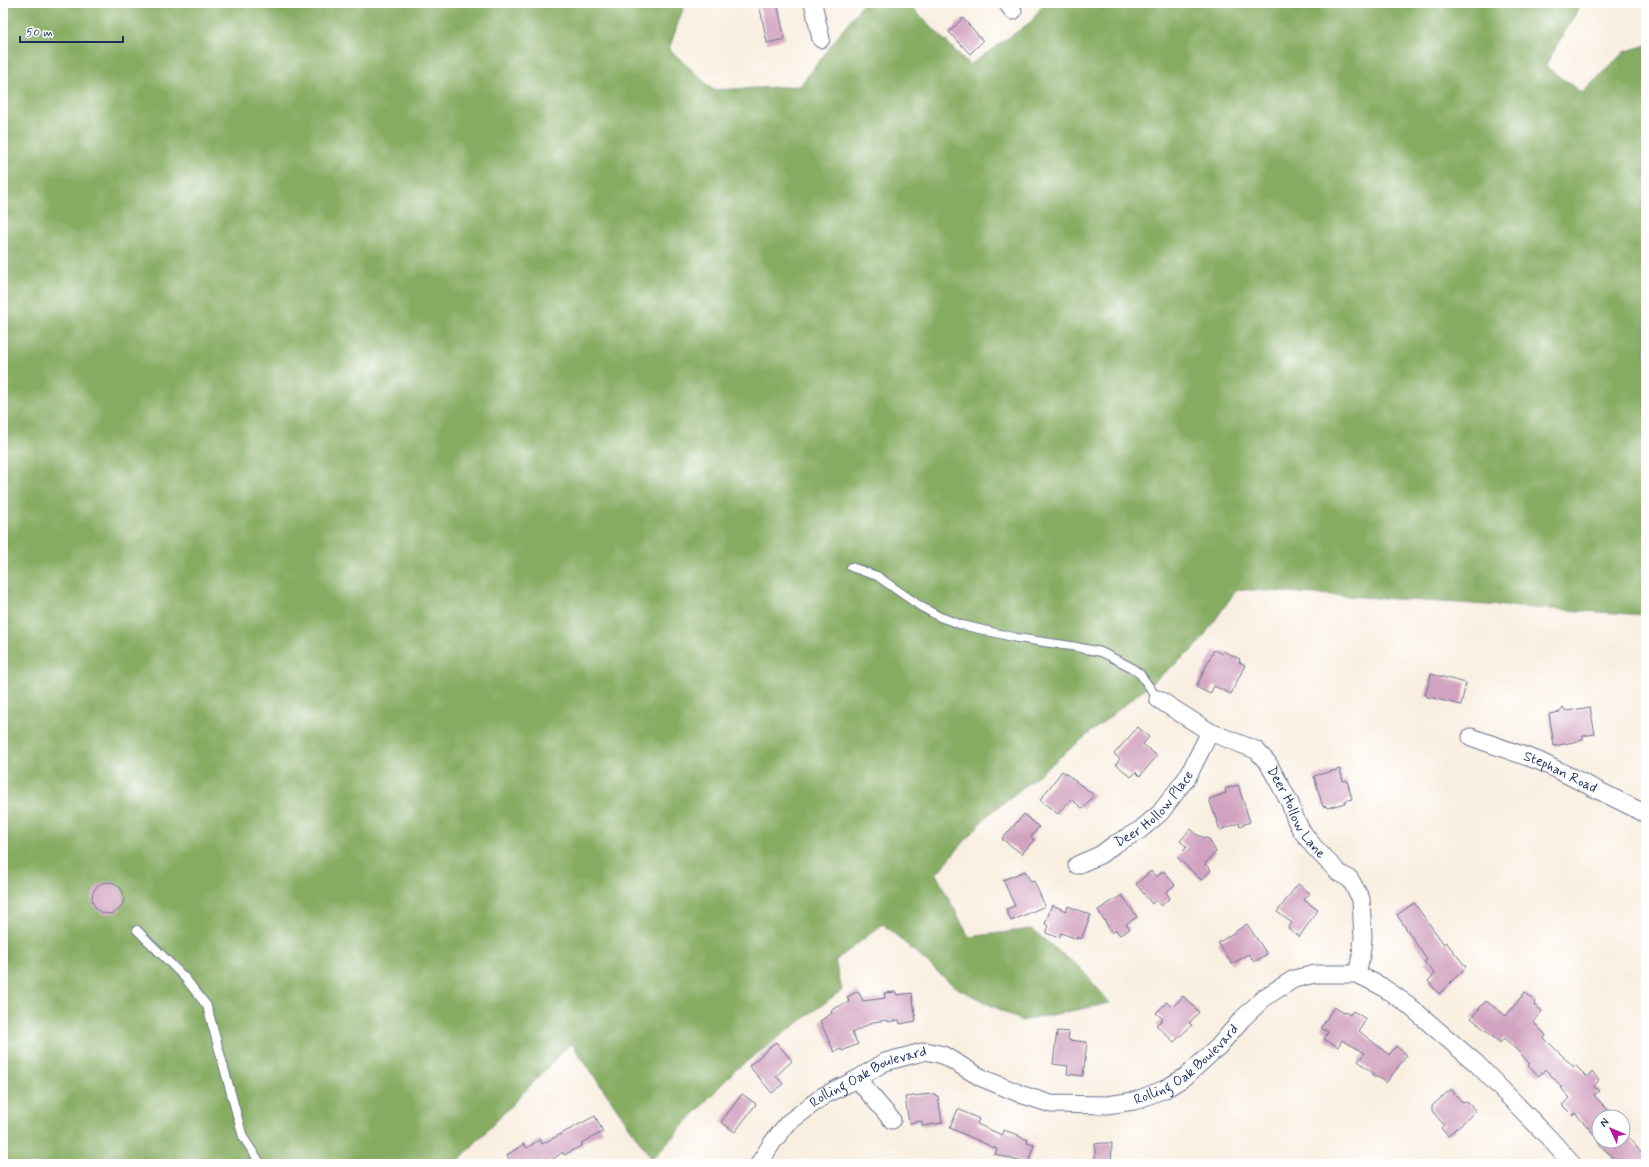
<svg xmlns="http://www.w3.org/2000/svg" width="1649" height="1167" font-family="Mynerve,sans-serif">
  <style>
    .forest { fill: #86ac62; stroke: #506e60 }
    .building { fill: #d2a3c0 }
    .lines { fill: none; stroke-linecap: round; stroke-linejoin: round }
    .lane-casing { stroke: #69728c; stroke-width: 10 }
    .street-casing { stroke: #69728c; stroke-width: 19 }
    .lane { stroke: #fff; stroke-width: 8 }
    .street { stroke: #fff; stroke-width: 17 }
    .labels { text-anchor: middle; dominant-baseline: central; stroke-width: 4; stroke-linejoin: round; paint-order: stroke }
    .street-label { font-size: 14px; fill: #1b2f5e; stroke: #fff }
  </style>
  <rect width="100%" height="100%" fill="#fff"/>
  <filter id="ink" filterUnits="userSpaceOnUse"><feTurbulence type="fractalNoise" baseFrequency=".025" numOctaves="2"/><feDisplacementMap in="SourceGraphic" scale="8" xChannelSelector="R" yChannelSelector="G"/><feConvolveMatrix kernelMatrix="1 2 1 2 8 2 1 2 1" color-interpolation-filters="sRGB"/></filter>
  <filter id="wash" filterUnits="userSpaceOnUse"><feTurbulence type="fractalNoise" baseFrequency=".012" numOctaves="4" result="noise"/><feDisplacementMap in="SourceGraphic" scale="16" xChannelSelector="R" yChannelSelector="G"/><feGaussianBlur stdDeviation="0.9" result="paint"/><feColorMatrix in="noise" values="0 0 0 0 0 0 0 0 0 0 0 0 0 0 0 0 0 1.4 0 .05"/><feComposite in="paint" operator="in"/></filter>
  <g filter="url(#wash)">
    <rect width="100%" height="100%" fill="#f9efe1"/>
    <path class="forest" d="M3,3H685L669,49L713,90L800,86L862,5L868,3H907L970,65L1032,21L1044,3H1580L1581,4L1545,66L1582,93L1624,52L1646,45V615L1237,589L1196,647L986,817L936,874L969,937L1031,929L1080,968L1110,1003L1022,1021L955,987L883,924L835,961L842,990L735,1070L652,1159L571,1043L455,1164H3Z"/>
    <g id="blocks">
      <path class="building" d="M759,3H777L785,39L767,43Z
        M963,18L983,41L970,54L949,32Z
        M1214,650L1222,654L1223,651L1240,659L1239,662L1245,665L1231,694L1214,686L1210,694L1196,687Z
        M1431,674L1466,683L1461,705L1425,696Z
        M1590,707L1595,734L1583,736V740L1554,746L1549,714L1560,712L1563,708L1567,711Z
        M1138,727L1149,737L1143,744L1157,756L1140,776L1136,772L1131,777L1116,764L1120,759L1114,754Z
        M1340,769L1343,781L1347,780L1352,799L1345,801V803L1327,808L1326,806L1323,807L1314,776Z
        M1062,771L1094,795L1083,809L1071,799L1058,814L1040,800Z
        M1238,785L1250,822L1240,826L1239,823L1220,830L1209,799L1226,793L1225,789Z
        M1024,814L1039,827L1031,837L1034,840L1022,854L1002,839Z
        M1191,829L1197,835L1209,839L1216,852L1205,864L1211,870L1201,880L1177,857L1187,847L1180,841Z
        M1025,871L1031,882L1034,881L1045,906L1011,921L1006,909L1015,906L1003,880Z
        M1151,871L1156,877L1164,871L1175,885L1166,892L1170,898L1161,906L1156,900L1152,904L1136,884Z
        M92 898a16 16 0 1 1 32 0a16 16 0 1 1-32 0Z
        M1298,884L1310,893L1304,900L1318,910L1299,937L1288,928L1292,923L1277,912Z
        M1122,895L1137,917L1126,924L1130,929L1120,935L1116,930L1112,933L1098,910Z
        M1414,903L1444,944L1446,942L1466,967L1439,994L1428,981L1435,974L1424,962L1427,960L1397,915Z
        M1052,905L1066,911L1068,906L1091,915L1081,939L1077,937V939L1061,933L1059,938L1046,933L1049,926L1045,924Z
        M1247,924L1267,954L1254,962L1249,954L1232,964L1218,943Z
        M858,991L863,1001L885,998L884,993L896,992L897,995L912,993L916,1021L900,1024L899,1020L888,1022V1020L873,1022L852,1033L858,1044L842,1051L841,1049L834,1052L820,1021L832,1013L831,1010L849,1002L847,997Z
        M1525,992L1536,1002L1534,1005L1542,1011L1533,1022L1546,1035L1544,1038L1574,1067L1575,1065L1587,1077L1592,1072L1599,1080L1594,1086L1599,1091L1594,1095L1614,1117H1599V1140L1575,1113L1573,1116L1562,1105L1570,1098L1561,1088L1562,1087L1545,1069L1539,1076L1528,1066L1530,1064L1522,1055L1504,1038L1500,1043L1471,1018L1486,1001L1506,1016Z
        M1183,996L1199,1012L1189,1023L1192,1025L1174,1042L1156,1025L1163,1019L1156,1013L1167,1002L1173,1007Z
        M1334,1007L1344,1013L1345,1012L1350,1015L1353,1011L1366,1019L1359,1031L1389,1055L1396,1046L1407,1055L1386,1083L1378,1077H1373V1073L1358,1061L1365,1053L1342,1040L1338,1047L1324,1039L1328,1032L1321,1028Z
        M1057,1031L1069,1032L1068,1040L1087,1042L1083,1076L1067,1074L1068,1066L1053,1064Z
        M776,1042L792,1061L776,1076L783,1084L772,1093L749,1066Z
        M1451,1089L1463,1103L1467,1102L1476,1111L1448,1136L1441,1128L1444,1125L1432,1111V1106Z
        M742,1094L756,1104L735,1132L721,1122Z
        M930,1094H935L936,1096H938L942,1123L922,1126V1121L909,1123L905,1097Z
        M958,1109L979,1119L977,1124L1002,1135L1003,1130L1019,1135L1018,1136L1028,1140L1027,1143L1034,1145L1028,1164L995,1154L997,1149L950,1128Z
        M595,1116L603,1132L581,1143L583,1145L564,1155L563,1152L546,1164H512L507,1155L524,1144L527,1148L540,1139L542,1144Z
        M1623,1132L1646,1157V1164H1618L1597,1141H1623Z
        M1101,1143H1112L1111,1164H1095V1144Z"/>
    </g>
  </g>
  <g filter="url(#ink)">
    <use href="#blocks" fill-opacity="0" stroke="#69728c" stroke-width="1"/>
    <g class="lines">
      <defs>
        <path id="lane" d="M851,567L877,576L920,606L940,617L962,625L1017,638L1071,646L1101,652L1129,666L1140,674L1158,699
          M137,930L185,978L207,1006L243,1137L261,1164"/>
        <g id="street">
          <path d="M813,3L821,39"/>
          <path d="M1007,3L1013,11"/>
          <path id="s1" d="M1158,699L1210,732L1256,750L1268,763L1290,803L1295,818L1301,830L1314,847L1339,873L1350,879L1361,899L1363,938L1361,956L1357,974"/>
          <path id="s2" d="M1471,737L1539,761L1646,814"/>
          <path id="s3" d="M1077,865L1100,855L1115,844L1140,830L1160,813L1188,776L1210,732"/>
          <path d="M857,1079L892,1120"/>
          <path id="s4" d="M759,1164L772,1143L788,1123L823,1096L857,1079L885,1062L926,1051L943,1055L982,1078L1023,1095L1051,1104L1107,1105L1134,1101L1165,1089L1185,1077L1218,1047L1242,1019L1265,997L1294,979L1315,974H1357L1381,986L1407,1004L1477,1064L1549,1138L1572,1164"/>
        </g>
      </defs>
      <use href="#lane" class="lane-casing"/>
      <use href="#street" class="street-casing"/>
      <use href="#lane" class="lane"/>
      <use href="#street" class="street"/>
    </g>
  </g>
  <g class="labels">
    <g class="street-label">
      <text stroke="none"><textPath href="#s2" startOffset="96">Stephan Road</textPath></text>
      <text stroke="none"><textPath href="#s3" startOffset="97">Deer Hollow Place</textPath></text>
      <text stroke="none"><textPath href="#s1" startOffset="186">Deer Hollow Lane</textPath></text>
      <text stroke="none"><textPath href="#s4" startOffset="492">Rolling Oak Boulevard</textPath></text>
      <text stroke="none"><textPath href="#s4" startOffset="144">Rolling Oak Boulevard</textPath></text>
    </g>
  </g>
  <rect width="1649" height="1167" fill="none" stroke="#fff" stroke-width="16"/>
  <g transform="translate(1611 1129) rotate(314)"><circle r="19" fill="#ffffff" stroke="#a4acbf"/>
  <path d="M0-3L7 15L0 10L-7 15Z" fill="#b5179e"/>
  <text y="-6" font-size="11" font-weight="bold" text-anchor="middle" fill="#1b2f5e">N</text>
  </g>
  <path d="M20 36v6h103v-6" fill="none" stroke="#1b2f5e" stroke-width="2"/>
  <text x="26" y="36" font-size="12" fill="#1b2f5e" stroke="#ffffff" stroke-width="3" paint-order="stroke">50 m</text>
</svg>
